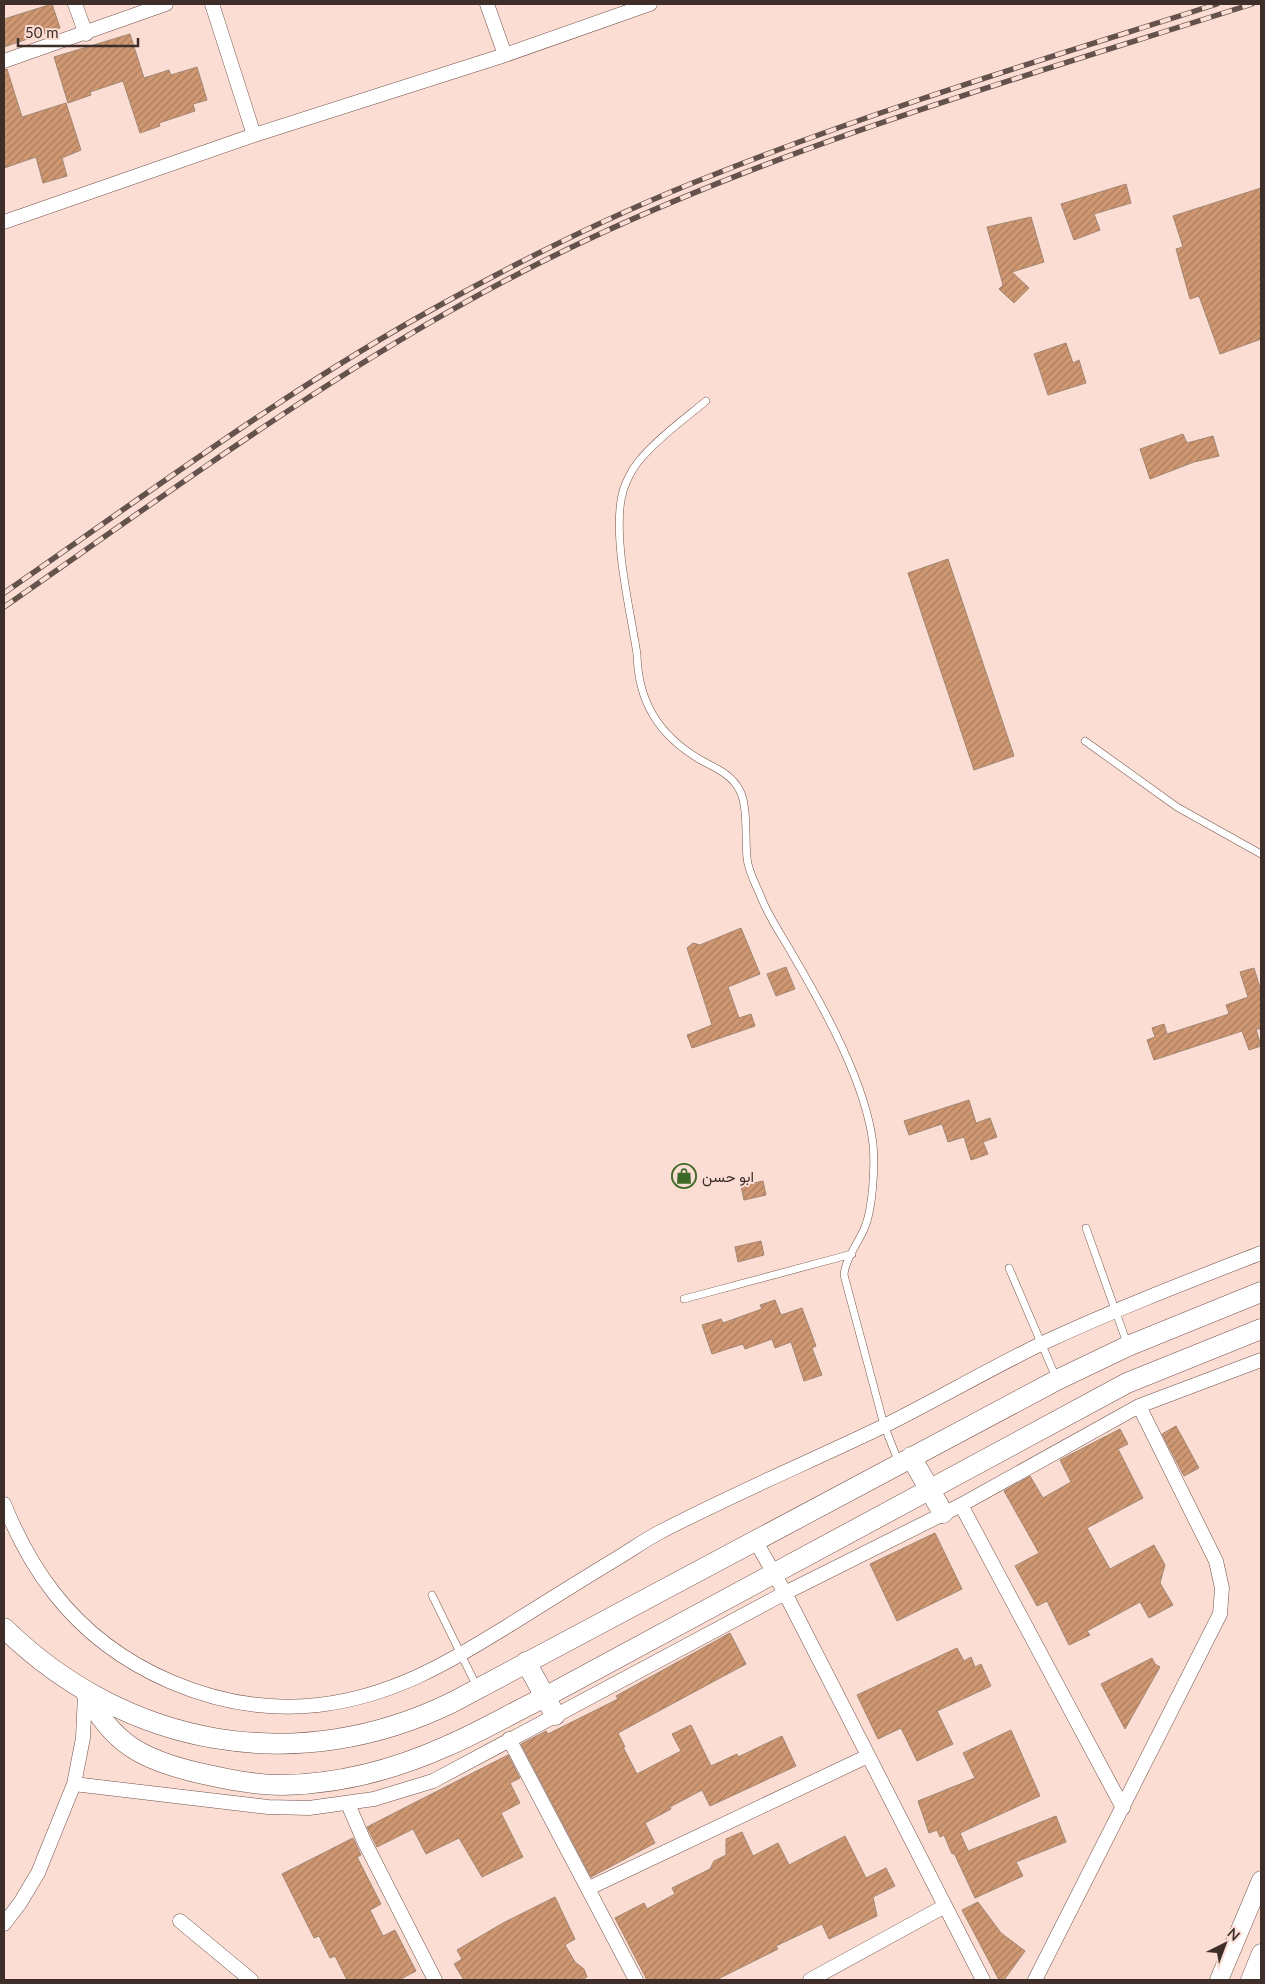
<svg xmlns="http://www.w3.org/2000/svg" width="1265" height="1984" font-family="Lato,Vazirmatn,sans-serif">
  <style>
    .building { fill: url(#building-hatch); stroke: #a38672 }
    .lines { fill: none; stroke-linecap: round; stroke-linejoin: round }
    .service-casing { stroke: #725249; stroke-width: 8 }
    .minor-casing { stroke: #725249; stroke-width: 15 }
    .tertiary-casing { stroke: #725249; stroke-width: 19 }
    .secondary-casing { stroke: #725249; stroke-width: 21 }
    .service { stroke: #fff; stroke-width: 7 }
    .minor { stroke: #fff; stroke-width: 14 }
    .tertiary { stroke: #fff; stroke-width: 18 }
    .secondary { stroke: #fff; stroke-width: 20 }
    .rail-casing { stroke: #64524d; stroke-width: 5.5 }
    .rail { stroke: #fcddd4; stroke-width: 4; stroke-dasharray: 11; stroke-linecap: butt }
    .labels { text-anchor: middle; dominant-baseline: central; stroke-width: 4; stroke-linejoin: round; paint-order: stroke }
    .poi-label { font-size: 15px; fill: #3d2e2a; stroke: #fcddd4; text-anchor: start }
  </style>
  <defs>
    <pattern id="building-hatch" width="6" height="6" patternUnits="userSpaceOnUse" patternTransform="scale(1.25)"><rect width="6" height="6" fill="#cf9872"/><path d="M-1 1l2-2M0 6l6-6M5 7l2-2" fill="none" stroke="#a97c5e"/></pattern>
  </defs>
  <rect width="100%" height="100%" fill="#fcddd4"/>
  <path class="building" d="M52,4L60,28L4,47V19Z
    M130,34L144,78L169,70L171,75L197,67L207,100L193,104L195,111L159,123L160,126L140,133L123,81L90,92L91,95L68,103L54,57Z
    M7,69L22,117L66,103L81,150L62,158L67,176L43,183L36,157L4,168V70Z
    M1126,184L1131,203L1094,214L1100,230L1074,240L1061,204Z
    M1261,188V339L1220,354L1199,296L1190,299L1176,249L1183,247L1173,216Z
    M1031,217L1044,262L1012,272L1029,288L1014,303L999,289L1003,285L987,227Z
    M1066,343L1073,363L1079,360L1086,383L1048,395L1034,354Z
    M1183,434L1187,443L1213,436L1219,456L1194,462L1150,479L1140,449Z
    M948,559L1014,756L974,770L908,573Z
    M741,928L760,974L728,987L739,1018L751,1014L755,1026L692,1048L687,1035L712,1025L687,948L693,943L700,945Z
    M786,967L795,989L776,996L767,974Z
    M1254,968L1261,991V1029H1256L1261,1046L1249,1050L1242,1031L1154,1060L1147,1040L1155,1037L1152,1028L1164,1024L1167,1034L1229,1014L1226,1005L1248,997L1240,972Z
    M969,1100L976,1123L990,1118L997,1137L983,1142L988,1154L971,1160L964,1137L948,1142L942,1124L909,1135L904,1121Z
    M763,1181L766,1195L744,1200L741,1186Z
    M761,1241L764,1255L738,1262L735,1247Z
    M775,1300L781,1315L802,1308L816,1346L812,1348L822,1375L804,1381L791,1342L775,1348L772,1339L745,1349L743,1344L712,1354L702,1325L721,1319L723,1323L762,1309L760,1305Z
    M1176,1426L1199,1468L1184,1476L1162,1434Z
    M1120,1429L1128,1444L1118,1449L1143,1498L1087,1528L1110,1569L1154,1545L1165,1565L1160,1583L1173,1605L1149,1618L1140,1602L1087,1631L1090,1635L1069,1645L1047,1601L1037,1606L1015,1566L1039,1553L1004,1491L1030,1476L1043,1498L1071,1482L1060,1460Z
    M935,1533L962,1589L897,1621L870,1564Z
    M730,1633L746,1664L618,1733L625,1747H623L637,1774L681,1751L672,1734L691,1725L711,1766L737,1754L738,1757L782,1736L796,1766L710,1806L702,1790L670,1807L671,1809L645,1823L655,1843L591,1877L521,1744L546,1731L548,1734L618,1699L616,1696Z
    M957,1648L964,1661L971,1657L975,1667L981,1664L991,1686L937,1711L953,1744L917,1761L901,1728L878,1739L857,1695Z
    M1152,1658L1155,1664L1160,1667L1125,1729L1101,1684Z
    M1011,1730L1040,1796L960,1833L968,1851L1056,1816L1066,1842L1016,1862L1023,1876L975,1898L954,1853L952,1854L944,1835L940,1837L937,1830L929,1833L918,1801L975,1778L963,1753Z
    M508,1755L520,1778L510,1783L520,1803L501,1813L523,1857L482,1877L459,1838L426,1854L413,1829L377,1847L367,1827Z
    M742,1832L753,1856L778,1843L789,1865L845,1836L866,1878L886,1868L895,1886L873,1897L877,1916L829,1939L822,1924L776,1946L778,1949L716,1980H647L615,1918L644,1903L647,1909L675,1894L672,1888L710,1869L714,1861L726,1855V1839Z
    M353,1838L361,1855L357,1857L381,1904L370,1910L383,1936L395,1930L416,1971L399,1980H347L335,1956L330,1958L319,1936L314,1938L282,1874Z
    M555,1897L575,1939L565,1945L575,1962L584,1969L587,1977L581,1980H464L454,1964L462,1959L457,1950L503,1923Z
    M978,1902L1001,1933L1025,1951L1004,1980H999L962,1910Z"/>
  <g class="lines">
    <defs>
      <path id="service" d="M706,401C683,420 657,439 638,462C630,472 623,487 621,500C614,544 630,609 637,654C638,702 659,735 699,759C715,768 732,774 740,791C748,806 745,840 747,858C748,871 756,885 761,897C769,918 783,937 794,957C825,1010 866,1084 873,1144C875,1165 873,1207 865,1227C859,1242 845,1259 844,1275L884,1425L899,1463
        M1085,741L1177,807L1261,854
        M1086,1228L1128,1346
        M1009,1268L1057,1380
        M684,1299L852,1254
        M432,1595L477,1687"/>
      <path id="minor" d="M75,4L86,34
        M212,4L254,135
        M487,4L505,55
        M4,61L166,4
        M4,222L254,135L505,55L650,4
        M4,1504C17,1536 32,1565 54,1593C114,1670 219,1716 318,1705C394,1696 447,1663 511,1624C546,1602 581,1580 616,1559C631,1550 645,1540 660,1532C733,1494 809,1462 884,1426C938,1399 991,1368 1045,1342C1116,1309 1189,1281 1261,1253
        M961,1505L1123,1808
        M755,1540L785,1593L983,1980
        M509,1739L636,1980
        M74,1784L268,1807L309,1808L374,1799L433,1781L785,1593L961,1505L1139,1406L1261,1360
        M348,1804L364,1841L435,1980
        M589,1888L868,1756
        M180,1921L251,1980
        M4,1924L20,1903L38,1873L74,1784L83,1738L85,1694
        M810,1980L945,1906
        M1035,1980L1220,1614L1222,1588L1216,1561L1139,1406"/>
      <path id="tertiary" d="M1219,1980L1261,1880
        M1250,1980L1261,1953"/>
      <path id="secondary" d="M911,1457L943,1513
        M4,1628C127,1748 298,1778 453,1702L1057,1380L1128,1346L1261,1292
        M526,1662L555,1715
        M85,1691C112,1744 143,1760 199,1773C226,1779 254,1785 282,1785C338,1784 396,1769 447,1746C480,1732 512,1713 545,1697L1127,1383L1261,1329"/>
    </defs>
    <use href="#service" class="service-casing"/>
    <use href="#minor" class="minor-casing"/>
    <use href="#tertiary" class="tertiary-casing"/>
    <use href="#secondary" class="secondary-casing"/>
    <use href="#service" class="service"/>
    <use href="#minor" class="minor"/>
    <use href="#tertiary" class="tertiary"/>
    <use href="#secondary" class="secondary"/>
    <defs>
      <path id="rail" d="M4,593C147,494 289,388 442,304C529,256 620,211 713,175C878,109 1048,58 1217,4
        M4,607C194,475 380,336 591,238C803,139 1030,75 1252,4"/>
    </defs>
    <use href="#rail" class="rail-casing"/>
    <use href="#rail" class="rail"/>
  </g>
  <defs>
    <symbol id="shop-ring" viewBox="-11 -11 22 22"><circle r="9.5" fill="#fcddd4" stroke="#3f6926" stroke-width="1.5"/><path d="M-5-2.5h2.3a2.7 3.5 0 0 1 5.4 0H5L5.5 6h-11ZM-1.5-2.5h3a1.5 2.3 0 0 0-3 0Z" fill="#3f6926"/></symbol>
  </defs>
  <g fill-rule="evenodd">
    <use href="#shop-ring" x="670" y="1162" width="28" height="28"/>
  </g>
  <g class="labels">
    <g class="poi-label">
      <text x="702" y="1176">ابو حسن</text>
    </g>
  </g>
  <rect width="1265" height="1984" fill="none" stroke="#3d2e2a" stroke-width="10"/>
  <g transform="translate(1225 1944) rotate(42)" stroke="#fcddd4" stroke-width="4" paint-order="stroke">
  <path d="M0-4L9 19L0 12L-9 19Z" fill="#3d2e2a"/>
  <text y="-8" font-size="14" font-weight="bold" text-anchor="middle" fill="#3d2e2a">N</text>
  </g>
  <path d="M18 38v8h120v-8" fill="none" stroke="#3d2e2a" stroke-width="2.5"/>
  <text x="25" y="38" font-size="15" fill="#3d2e2a" stroke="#fcddd4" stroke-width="4" paint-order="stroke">50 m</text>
</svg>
